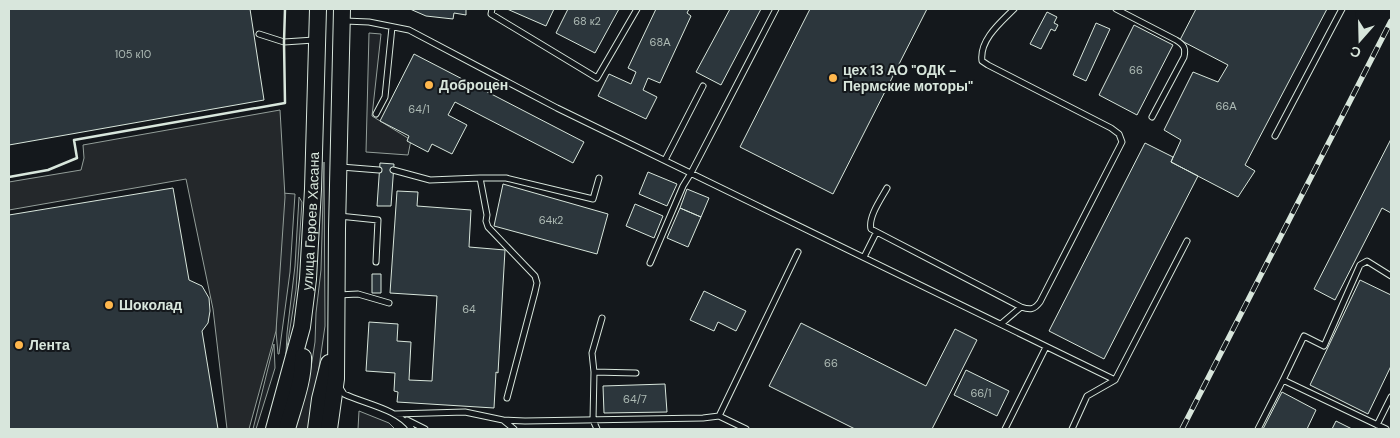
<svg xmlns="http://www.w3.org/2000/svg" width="1400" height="438" font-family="'DM Sans',sans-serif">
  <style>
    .green { fill: #202428; stroke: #939e99 }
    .parking { fill: #24282b; stroke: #939e99 }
    .building { fill: #2c363c; stroke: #d8e6dc }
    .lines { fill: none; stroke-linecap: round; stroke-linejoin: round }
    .lane-casing { stroke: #d8e6dc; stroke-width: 7 }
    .primary-casing { stroke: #d8e6dc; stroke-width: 18 }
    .lane { stroke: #14181c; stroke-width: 5 }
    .primary { stroke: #14181c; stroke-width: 16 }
    .rail-casing { stroke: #d8e6dc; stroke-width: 5.5 }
    .rail { stroke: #14181c; stroke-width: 4; stroke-dasharray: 11; stroke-linecap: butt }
    .wall { stroke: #d8e6dc; stroke-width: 2.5 }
    .poi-dot { fill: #ffb74d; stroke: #14181c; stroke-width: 2 }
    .labels { text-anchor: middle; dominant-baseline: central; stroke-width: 4; stroke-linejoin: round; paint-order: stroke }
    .number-label { font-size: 11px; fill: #adbab4 }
    .poi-label { font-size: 14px; font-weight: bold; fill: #d8e6dc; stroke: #14181c; text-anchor: start }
    .street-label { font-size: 14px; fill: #d8e6dc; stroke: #14181c }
  </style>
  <rect width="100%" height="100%" fill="#14181c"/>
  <path class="green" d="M369,33L381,34L372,116L411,140L408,155L366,152Z
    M324,162L325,326L310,429H293L310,374L315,342L316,313L321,270Z
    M282,193L295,194L290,272L279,354H278L276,331Z
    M299,197L302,202L296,290L286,354L287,333L295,266Z
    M274,344L275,368L256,429H253Z
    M359,411L389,423L395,429H358Z"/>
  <path class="parking" d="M280,110L285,197L276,331L249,429H227L213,309L186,179L9,210V182L81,170L84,158L83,145Z"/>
  <path class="building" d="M9,9H250L264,100L9,145Z
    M410,9H466V15L454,13L453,19L426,16Z
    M507,9H554L546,26Z
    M568,9H619L595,53L556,33Z
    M656,9H689L687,13L691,16L660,83L648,78L643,90L657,97L646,119L598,96L609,74L631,84L636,72L628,68Z
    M730,9H761L721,85L696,72Z
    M810,9H927L833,194L740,147Z
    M1196,9H1327L1245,165L1255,171L1238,197L1171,162L1181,140L1164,130L1193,72L1218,82L1228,65L1180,40Z
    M1047,12L1057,17L1054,23L1058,25L1055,31L1051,29L1041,49L1030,44Z
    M1096,23L1110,29L1086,81L1073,75Z
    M1134,25L1173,45L1137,115L1099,95Z
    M414,54L584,142L573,163L455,102L448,115L467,125L452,154L432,144L428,152L407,141L409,136L380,121Z
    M1391,139V213L1382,208L1335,300L1314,289Z
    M1145,143L1173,157L1171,162L1198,176L1104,359L1049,331Z
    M380,163L394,164L391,206H377Z
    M648,172L677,184L667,206L639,194Z
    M503,184L608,214L597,254L494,226Z
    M173,188L189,280L202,286L209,298L210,311L208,323L202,331L218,429H9V215Z
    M687,189L709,198L701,217L680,208Z
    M397,191L418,192L417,206L471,210L469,247L505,250L498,373L496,372L494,408L397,402L398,392L394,391L395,373L366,371L369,322L398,324L397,341L411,342L409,380L432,381L437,296L390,293Z
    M635,204L663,216L654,238L626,226Z
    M680,208L701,217L688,247L667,238Z
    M372,274H381V293H372Z
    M1360,280L1391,295V366L1368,414L1310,385Z
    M704,291L746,311L736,331L718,322L714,331L690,320Z
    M801,323L926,386L955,329L977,340L932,429H855L769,386Z
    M966,370L1009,391L997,416L954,395Z
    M665,384L667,412L604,413L603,386Z
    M1282,392L1316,410L1307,429H1263Z
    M1336,421L1352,429H1332Z"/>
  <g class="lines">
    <defs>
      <path id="lane" d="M492,9L491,14L597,78L637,9
        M1116,9L1176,40C1184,45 1186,48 1184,57L1152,117
        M345,21L369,22L409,30L557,108L1115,380L1187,241
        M259,34L284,42L314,40
        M376,114L385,97L392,27
        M1275,136L1342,9
        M665,160L703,86
        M341,167L379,170
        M393,170L430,180L480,178L487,215L486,221L488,227L535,276L537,283L535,292L507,398
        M480,178H506L593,199L599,178
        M887,188C881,199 868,217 871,229L1021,307
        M339,216L378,220L376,262
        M864,257L876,233
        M650,263L683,186L691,173L776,9
        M338,295L358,294L389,303
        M1001,324L1021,307C1030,310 1034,310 1040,302L1122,142L1119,134L1111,128L988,65L982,61C979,40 1001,22 1014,9
        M594,372L636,373
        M339,386L344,394C365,404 398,409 412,429
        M395,414L465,412L503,420L514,429
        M719,416L746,429
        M407,420L425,429
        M503,420L525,421L703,418L719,416L798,252
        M1377,425L1391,397
        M597,429L593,420L594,372L592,353L602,318
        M1005,429L1046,347
        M1072,429L1087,396L1115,380
        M1258,429L1283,380
        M1386,429L1283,380L1304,336L1324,346L1360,265L1367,261L1391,276"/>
      <g id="primary">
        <path id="s1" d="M274,429L302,327L308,279L313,189L318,9"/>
        <path d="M287,429C293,407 304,380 303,357"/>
        <path d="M316,429L320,399L329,363"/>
        <path d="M329,429L336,379L337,229L342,9"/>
      </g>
    </defs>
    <use href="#lane" class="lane-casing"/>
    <use href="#primary" class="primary-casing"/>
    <use href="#lane" class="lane"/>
    <use href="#primary" class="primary"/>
    <defs>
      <path id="rail" d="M1182,429L1391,21"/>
    </defs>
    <use href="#rail" class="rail-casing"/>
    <use href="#rail" class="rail"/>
    <path class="wall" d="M9,177L48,170L77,158L74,140L285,103L284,42L285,9"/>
  </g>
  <g class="poi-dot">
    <circle cx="833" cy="78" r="5"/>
    <circle cx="429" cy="85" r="5"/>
    <circle cx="109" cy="305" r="5"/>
    <circle cx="19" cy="345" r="5"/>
  </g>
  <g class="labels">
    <g class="number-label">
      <text x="587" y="21">68 к2</text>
      <text x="660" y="42">68А</text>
      <text x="133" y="54">105 к10</text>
      <text x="1136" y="70">66</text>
      <text x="1226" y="106">66А</text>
      <text x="419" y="109">64/1</text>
      <text x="551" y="220">64к2</text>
      <text x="469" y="309">64</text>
      <text x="831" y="363">66</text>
      <text x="981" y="393">66/1</text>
      <text x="635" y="399">64/7</text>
    </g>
    <g class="poi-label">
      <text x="843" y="70">цех 13 АО "ОДК -<tspan x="843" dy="16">Пермские моторы"</tspan></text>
      <text x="439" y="85">Доброцен</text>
      <text x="119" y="305">Шоколад</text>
      <text x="29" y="345">Лента</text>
    </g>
    <g class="street-label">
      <text stroke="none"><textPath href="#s1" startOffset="212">улица Героев Хасана</textPath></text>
    </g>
  </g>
  <rect width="1400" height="438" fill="none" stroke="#d8e6dc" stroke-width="20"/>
  <g transform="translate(1360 40) rotate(200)" stroke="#14181c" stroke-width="4" paint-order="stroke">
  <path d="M0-4L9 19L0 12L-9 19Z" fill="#d8e6dc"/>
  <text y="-8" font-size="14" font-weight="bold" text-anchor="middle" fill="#d8e6dc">С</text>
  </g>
</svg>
